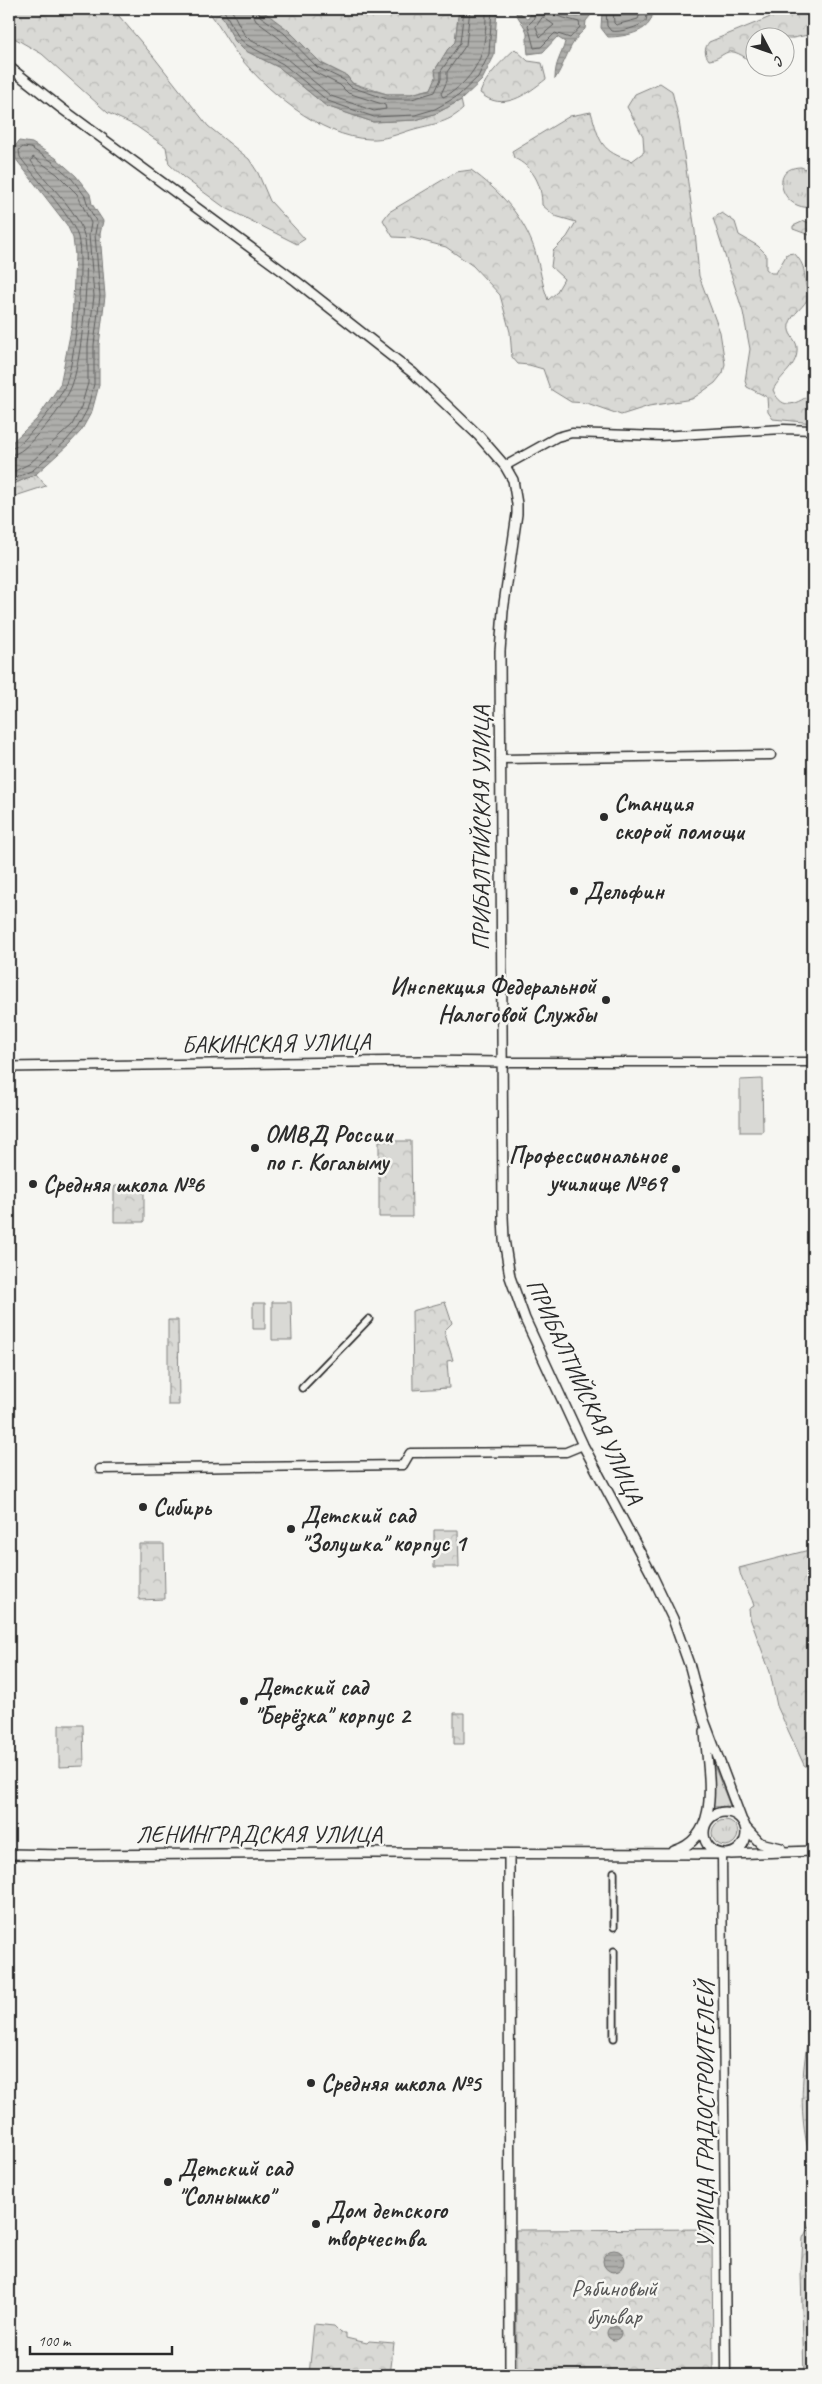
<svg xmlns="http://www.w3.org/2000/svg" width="822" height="2384" font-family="Caveat,sans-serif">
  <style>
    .grass { fill: url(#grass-tufts); stroke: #828280 }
    .forest { fill: url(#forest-crowns); stroke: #828280 }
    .pitch { fill: #d9d9d5; stroke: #828280 }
    .water { fill: url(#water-rules); stroke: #7a7a78 }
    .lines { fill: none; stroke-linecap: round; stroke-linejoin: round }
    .shore { stroke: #5f5f5e; stroke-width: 1 }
    .pedestrian-casing { stroke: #2b2b2b; stroke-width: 9 }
    .minor-casing { stroke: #2b2b2b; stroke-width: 11 }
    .tertiary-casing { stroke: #2b2b2b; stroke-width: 12 }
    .pedestrian { stroke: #f6f6f2; stroke-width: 5.5 }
    .minor { stroke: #f6f6f2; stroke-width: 8 }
    .tertiary { stroke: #f6f6f2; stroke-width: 9 }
    .poi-dot { fill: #2b2b2b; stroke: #f6f6f2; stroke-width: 2 }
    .labels { text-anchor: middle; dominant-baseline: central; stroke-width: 5; stroke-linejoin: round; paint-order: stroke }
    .poi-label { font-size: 24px; font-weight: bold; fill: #2b2b2b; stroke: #f6f6f2; text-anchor: start }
    .street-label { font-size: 24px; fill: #2b2b2b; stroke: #f6f6f2 }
    .park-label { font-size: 24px; fill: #565656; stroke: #f6f6f2 }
  </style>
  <defs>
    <pattern id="grass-tufts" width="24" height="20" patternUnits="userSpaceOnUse" patternTransform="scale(1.25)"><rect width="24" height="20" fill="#d9d9d5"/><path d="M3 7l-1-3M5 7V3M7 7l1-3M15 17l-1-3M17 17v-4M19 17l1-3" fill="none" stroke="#babab7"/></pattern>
    <pattern id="forest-crowns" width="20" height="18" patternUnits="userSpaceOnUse" patternTransform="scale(1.25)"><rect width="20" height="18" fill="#d9d9d5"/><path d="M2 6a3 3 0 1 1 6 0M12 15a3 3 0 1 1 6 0" fill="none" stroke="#babab7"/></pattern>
    <pattern id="water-rules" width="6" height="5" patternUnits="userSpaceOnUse" patternTransform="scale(1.25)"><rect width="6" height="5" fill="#aeaeab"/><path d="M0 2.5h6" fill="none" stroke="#8e8e8b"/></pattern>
  </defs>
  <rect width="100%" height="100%" fill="#f6f6f2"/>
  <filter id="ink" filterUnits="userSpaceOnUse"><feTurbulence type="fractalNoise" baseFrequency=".02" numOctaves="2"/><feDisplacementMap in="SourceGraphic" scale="10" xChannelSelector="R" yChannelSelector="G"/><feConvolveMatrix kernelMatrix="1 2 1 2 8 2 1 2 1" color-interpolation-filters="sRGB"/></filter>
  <g filter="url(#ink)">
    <path class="grass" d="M801,167L813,172V207C781,212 768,167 801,167Z
      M712,1760L730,1806L713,1807Z
      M712 1833a13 13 0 1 1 26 0a13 13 0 1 1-26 0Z"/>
    <path class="forest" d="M9,9H113L153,56L208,126L249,159L258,173L270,201L305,239L297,244L224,207L183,177L169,164L166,147L136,126L108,113L42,54L9,35Z
      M207,9H218L235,41L244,50L280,68L326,106L373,122L416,120L437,113L461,100L463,109C447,124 431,124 411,130C398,134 384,140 370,139C320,138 263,88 234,50C225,37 217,22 207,9Z
      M260,9H459L455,42L448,49L435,70L437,77L431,89L411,94H387L352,83L347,76L321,63Z
      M790,9H813V34L793,38H754V64C747,59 737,50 728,52C720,55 719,59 709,60C704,53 704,49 709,42Z
      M515,49L528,61L542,63L546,79C527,94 503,113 480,93C486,76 502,61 515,49Z
      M660,83L672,91L679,121L695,231L699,276L720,332L725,364L723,373L715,383L692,399L649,406L621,415L587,403L571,402L550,389L543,369L529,365L518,364L512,357L510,332L500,295L473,266L446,247L412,238L393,237L383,220L389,212L456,172L471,170C500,191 524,217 535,251C540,267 542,285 548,300L556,293L564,279L551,267L553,251L567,237L576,222L555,216L542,205C542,184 533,167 514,158L512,151L570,116L591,112C600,142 600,151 632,161L644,152L643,136L627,107L635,94Z
      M722,213L735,222L739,235L758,246L766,254V269L771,273H776L787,254L794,253C810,270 801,277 809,296C805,307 792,313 789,325C787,334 796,339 797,347C799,366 780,375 773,390C783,413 797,403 813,393V423L773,419L768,412L767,397L747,387L745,381L750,349L743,312L713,218Z
      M804,221L813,224V259L811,254L812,236L793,229V226Z
      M36,474L46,486L9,498V486Z
      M379,1141H411L412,1217H379Z
      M114,1186H144V1222H114Z
      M445,1302L452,1323L444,1331L453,1360L447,1361L449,1388L413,1390L412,1311Z
      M168,1320H178L179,1405H168Z
      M434,1530H458L459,1567H434Z
      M139,1544H164L165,1599L139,1600Z
      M813,1549V1771L804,1765L777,1706L770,1672L750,1618L749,1609L754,1606C750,1591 742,1585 739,1568Z
      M454,1713H464V1744H454Z
      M59,1725H83L84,1766L59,1767Z
      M811,2020H813V2166C796,2116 802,2071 811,2020Z
      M813,2218V2375H804L801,2273L803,2238Z
      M712,2229L713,2375H517L516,2230Z
      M314,2324L334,2326L341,2333H346V2338L367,2343L369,2341L394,2343L390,2375H309Z"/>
    <path class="pitch" d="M762,1079L763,1132H740V1080Z
      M272,1302H291L292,1340H272Z
      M253,1303H265V1329H253Z"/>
    <path class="water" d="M218,9H260L287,29L321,63L347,76L352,83L367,89L387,94H411L431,89L436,77L435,70L448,49L455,42L459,9H497L494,56L482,80L461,100L437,113L416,120L373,122L326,106L280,68L244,50L235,41Z
      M515,9L528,19L533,9C550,9 562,15 578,17L586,9H652C656,31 626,37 608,37L601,28L602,11H594L586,21L585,29C569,42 566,62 555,79C555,62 561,57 565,42L557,37L543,52L528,54C527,47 527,41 527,34C526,25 516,18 515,9Z
      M19,141L32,143L56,158L76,176L90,194L92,204L103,221L100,234L105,296L99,345V385L92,411L81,431L69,444L36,474L9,486V445L37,419L60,385L72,325L75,255L73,238L67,225L15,158L14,148Z
      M603 2261a11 11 0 1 1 22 0a11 11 0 1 1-22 0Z
      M607 2333a7 7 0 1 1 14 0a7 7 0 1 1-14 0Z"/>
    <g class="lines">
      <path class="shore" d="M223,9L239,38L247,45L283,64L328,101L374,117L415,115L435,109L458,96L478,77L489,54L492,9
        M231,9L244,34L250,40L287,59L331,96L374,111L386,109L385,105L348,93L340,85L314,72L279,38L256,21L250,9
        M257,9L260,16L284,33L317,67L344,80L351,87L387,99H412L435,92L441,79V71L460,43L464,9
        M470,9L466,45L447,72V81L441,94L443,97C451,94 456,89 462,84C485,61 486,40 486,9
        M537,9L533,20L528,25L534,48L541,47L555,33L570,38L580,27L579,22L553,15L549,9
        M606,9L607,26L611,31C620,33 639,27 646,21L648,9
        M613,9L614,23L616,25L638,19L642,9
        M543,17L554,25L540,37L536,27Z
        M9,449C18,448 26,438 32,431C44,419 56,404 64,388C76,366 84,261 78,237C72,216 35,178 20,157L19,150L23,147L31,148L53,162L72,179L85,196L88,206L97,223L95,234L100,296L94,345V384L87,410L77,428L66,441L33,470L9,481
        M9,455C20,455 29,444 36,436C49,423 62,407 70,390C82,367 91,260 84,235C77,209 46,183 31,161L33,157L57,174L77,194L91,223L89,235L94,296L88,345V383L81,407L72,425L29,464L9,474"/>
      <defs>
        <path id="pedestrian" d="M302,1388L369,1319
          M614,1872V1927
          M614,2038V1951"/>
        <path id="minor" d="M505,466L557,437L572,433L660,436L784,429L813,430
          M501,759L771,755
          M502,1062H813
          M100,1469L403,1465L410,1453L566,1452L583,1445
          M722,1854L726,2375"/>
        <path id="tertiary" d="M9,67L61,108L296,281L413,373L479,436L505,466L513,480L517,504V514L503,611L500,651L503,1216L504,1239L510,1277L525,1319L583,1445L652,1575L673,1619L690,1667L704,1720L742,1821
          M9,1067L421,1061L502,1062
          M704 1833a21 21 0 1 1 42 0a21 21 0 1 1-42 0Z
          M745,1827L760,1843L781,1848
          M674,1851C724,1836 707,1771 705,1731
          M9,1854L65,1855L368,1853L722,1854
          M509,1854L510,2375
          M731,1854L813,1851"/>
      </defs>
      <use href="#pedestrian" class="pedestrian-casing"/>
      <use href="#minor" class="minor-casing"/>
      <use href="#tertiary" class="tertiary-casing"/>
      <use href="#pedestrian" class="pedestrian"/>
      <use href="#minor" class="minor"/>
      <use href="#tertiary" class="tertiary"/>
    </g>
  </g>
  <g class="poi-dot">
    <circle cx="604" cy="817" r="5"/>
    <circle cx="574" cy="891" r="5"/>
    <circle cx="606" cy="1000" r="5"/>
    <circle cx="255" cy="1148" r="5"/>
    <circle cx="676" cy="1169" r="5"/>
    <circle cx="33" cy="1184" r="5"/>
    <circle cx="143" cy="1507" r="5"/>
    <circle cx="291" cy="1529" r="5"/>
    <circle cx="244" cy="1701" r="5"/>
    <circle cx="311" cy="2083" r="5"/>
    <circle cx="168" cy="2182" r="5"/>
    <circle cx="316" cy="2224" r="5"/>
  </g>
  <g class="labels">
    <g class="poi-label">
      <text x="614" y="803">Станция<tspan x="614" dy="28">скорой помощи</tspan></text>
      <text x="584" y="891">Дельфин</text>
      <text x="596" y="986" text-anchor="end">Инспекция Федеральной<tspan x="596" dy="28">Налоговой Службы</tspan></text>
      <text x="265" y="1134">ОМВД России<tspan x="265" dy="28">по г. Когалыму</tspan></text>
      <text x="666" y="1155" text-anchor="end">Профессиональное<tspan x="666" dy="28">училище №69</tspan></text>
      <text x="43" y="1184">Средняя школа №6</text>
      <text x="153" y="1507">Сибирь</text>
      <text x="301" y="1515">Детский сад<tspan x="301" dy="28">"Золушка" корпус 1</tspan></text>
      <text x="254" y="1687">Детский сад<tspan x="254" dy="28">"Берёзка" корпус 2</tspan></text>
      <text x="321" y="2083">Средняя школа №5</text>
      <text x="178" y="2168">Детский сад<tspan x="178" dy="28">"Солнышко"</tspan></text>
      <text x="326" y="2210">Дом детского<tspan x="326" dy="28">творчества</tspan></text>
    </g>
    <g class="street-label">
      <text transform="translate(481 828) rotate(-90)">ПРИБАЛТИЙСКАЯ УЛИЦА</text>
      <text transform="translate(276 1043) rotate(-1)">БАКИНСКАЯ УЛИЦА</text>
      <text transform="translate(585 1391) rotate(65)">ПРИБАЛТИЙСКАЯ УЛИЦА</text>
      <text x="259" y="1834">ЛЕНИНГРАДСКАЯ УЛИЦА</text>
      <text transform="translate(705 2115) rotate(-90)">УЛИЦА ГРАДОСТРОИТЕЛЕЙ</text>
    </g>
    <g class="park-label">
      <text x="614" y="2288">Рябиновый<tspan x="614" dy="28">бульвар</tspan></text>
    </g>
  </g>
  <rect width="822" height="2384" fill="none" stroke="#f6f6f2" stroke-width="30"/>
  <rect x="15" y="15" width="792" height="2354" fill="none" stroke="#2b2b2b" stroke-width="2" filter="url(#ink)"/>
  <g transform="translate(770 52) rotate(131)"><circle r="24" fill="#f6f6f2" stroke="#a5a5a2"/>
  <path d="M0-4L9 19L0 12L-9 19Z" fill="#2b2b2b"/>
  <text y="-8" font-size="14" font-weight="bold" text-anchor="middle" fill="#2b2b2b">С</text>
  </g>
  <path d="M30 2346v8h142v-8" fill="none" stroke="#2b2b2b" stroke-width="2.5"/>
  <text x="38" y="2346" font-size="15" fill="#2b2b2b" stroke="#f6f6f2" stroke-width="4" paint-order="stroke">100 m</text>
</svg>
